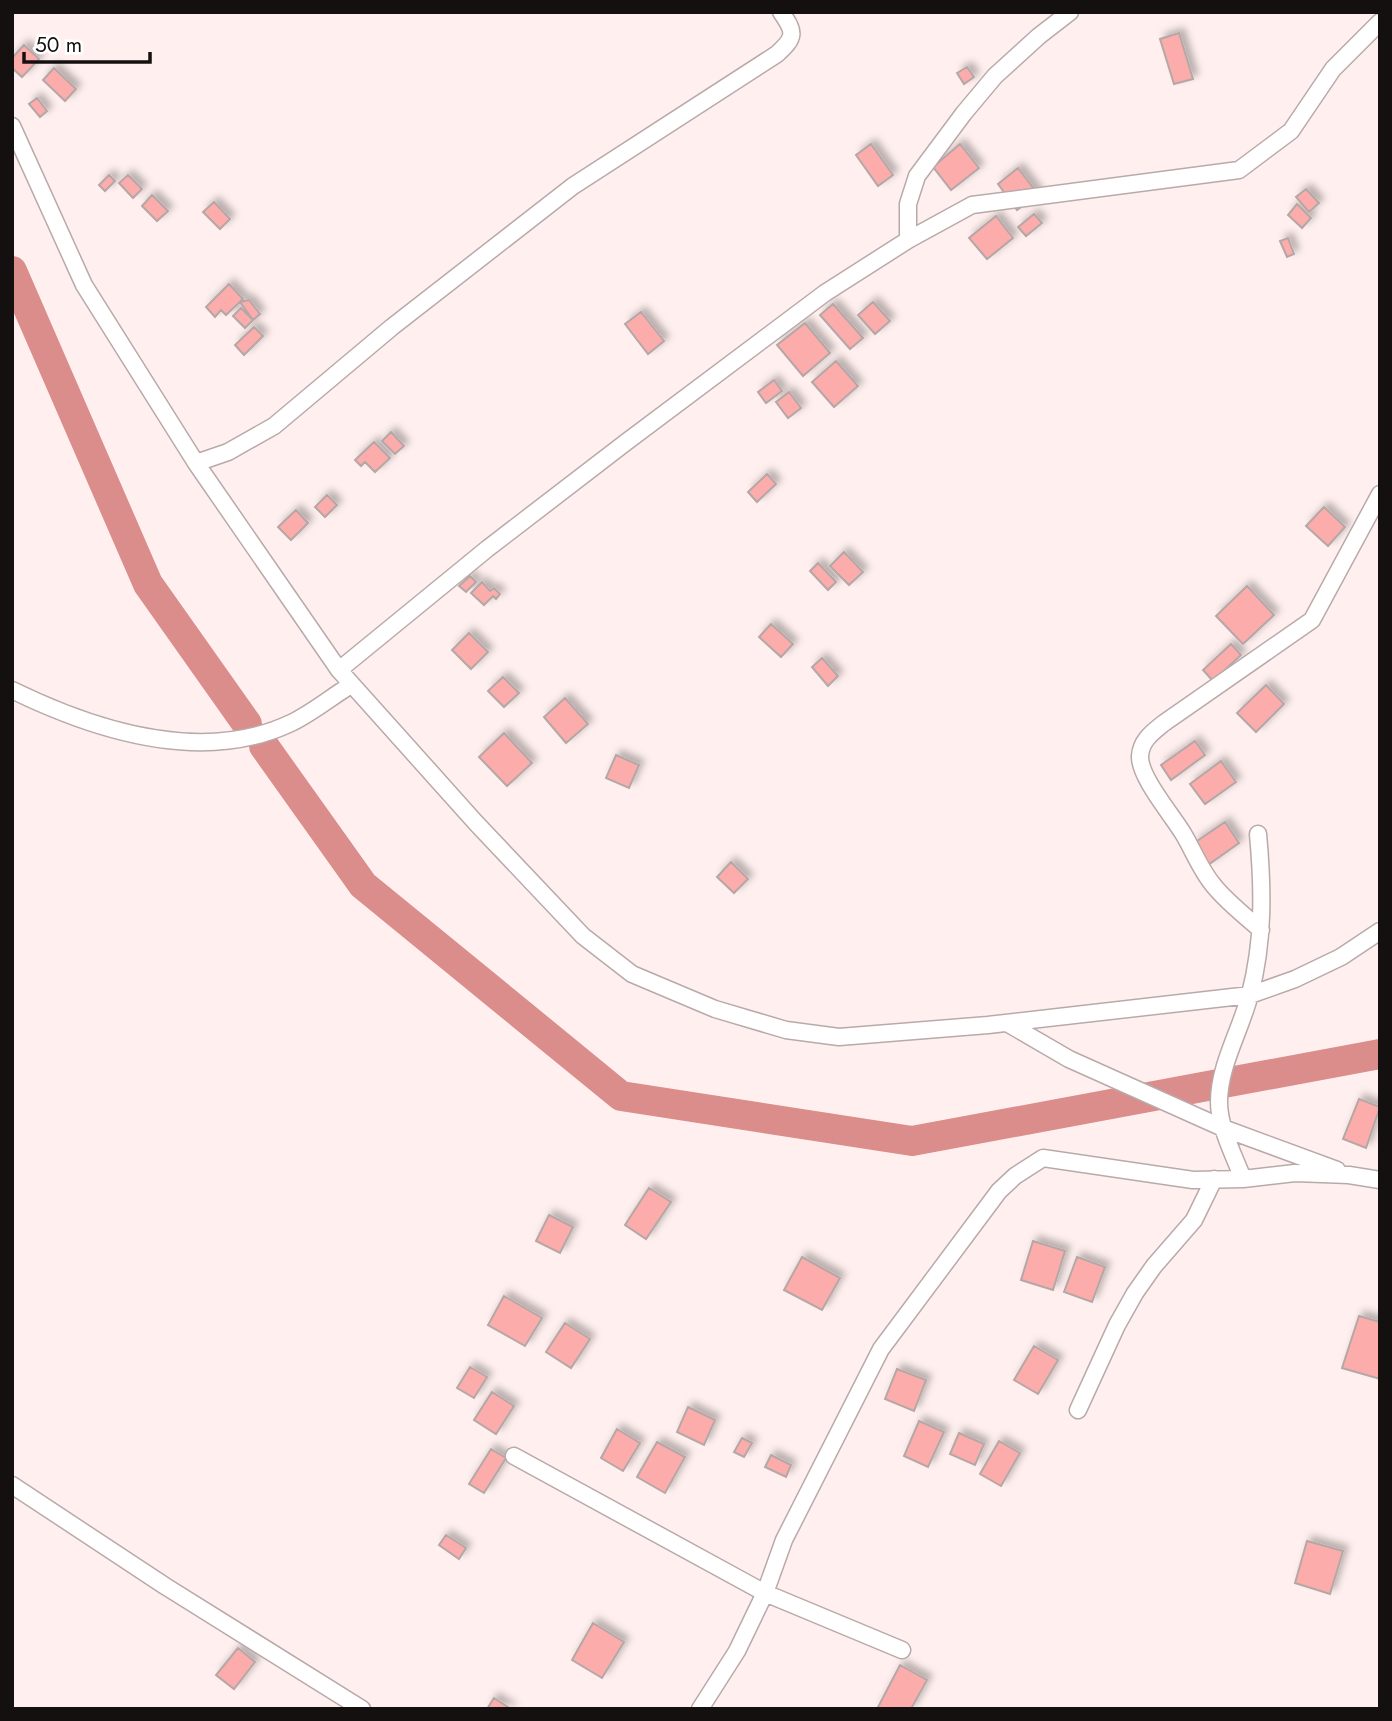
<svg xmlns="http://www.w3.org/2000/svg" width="1392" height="1721" font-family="Jost,sans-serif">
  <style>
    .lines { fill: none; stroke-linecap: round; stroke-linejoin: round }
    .river { stroke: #da8d8b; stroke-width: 30 }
    .building { fill: #fcacaa; stroke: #b5a7a6; stroke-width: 2; filter: url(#shadow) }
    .minor-casing { stroke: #b9aaaa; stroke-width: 19 }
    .minor { stroke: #fff; stroke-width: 16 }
  </style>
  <defs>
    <filter id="shadow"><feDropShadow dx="5" dy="-5" stdDeviation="3.5" flood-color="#0004"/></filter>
  </defs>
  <rect width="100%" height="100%" fill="#fff0ef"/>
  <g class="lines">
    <path class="river" d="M12,271L148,584L247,724
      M264,746L363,885L621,1096L912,1141L1380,1054"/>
  </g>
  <path class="building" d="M1179,33L1193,79L1174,84L1160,39Z
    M24,45L39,59L22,77L12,68V58Z
    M967,67L974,77L964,84L957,73Z
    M54,68L76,89L65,101L43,80Z
    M37,98L47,111L40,117L29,104Z
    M871,144L893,175L878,186L856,155Z
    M960,144L979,168L951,190L933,167Z
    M1018,168L1038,194L1017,210L998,184Z
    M109,175L115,181L105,191L99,185Z
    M128,175L142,189L133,198L119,183Z
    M1306,189L1319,203L1309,212L1296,197Z
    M152,195L168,211L157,221L142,206Z
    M214,202L230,219L220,229L203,212Z
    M1297,204L1311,218L1302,228L1288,215Z
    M1034,214L1042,223L1026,236L1018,227Z
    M996,216L1013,238L987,259L969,238Z
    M1288,238L1294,254L1287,257L1280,241Z
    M229,284L243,299L226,315L221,310L215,317L206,307Z
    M249,300L260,314L253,320L240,302Z
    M873,302L890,321L875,334L858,315Z
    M833,304L863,338L850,349L820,315Z
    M241,308L253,320L245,328L233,316Z
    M641,312L664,341L648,354L625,324Z
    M805,323L830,353L803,376L777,345Z
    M254,327L263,336L244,355L235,345Z
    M836,361L858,386L834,407L812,382Z
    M774,380L782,391L766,403L758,392Z
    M789,392L801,408L788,418L776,402Z
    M391,432L404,446L395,454L382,441Z
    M374,442L390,458L375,472L365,462L361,466L355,460Z
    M767,474L776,484L757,502L748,492Z
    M327,495L337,505L325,517L315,507Z
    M1324,507L1345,527L1328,546L1306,526Z
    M296,510L308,523L291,540L278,527Z
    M844,552L863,572L849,585L830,566Z
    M818,563L836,582L828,590L810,571Z
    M470,576L476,582L466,592L459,586Z
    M482,582L490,591L494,588L500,594L496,599L493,596L484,605L471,593Z
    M1247,586L1274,615L1243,644L1216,616Z
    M771,624L793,644L781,657L759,637Z
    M469,633L488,652L471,669L452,650Z
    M1231,644L1241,655L1213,681L1203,670Z
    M822,658L838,676L828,686L812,667Z
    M503,677L519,693L504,707L488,691Z
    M1266,685L1284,704L1256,732L1237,713Z
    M565,698L588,724L566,743L544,717Z
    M504,733L532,763L507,786L479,757Z
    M1195,741L1205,755L1171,780L1161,765Z
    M616,755L639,765L629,788L606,778Z
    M1221,761L1236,782L1205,804L1190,784Z
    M1225,822L1239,843L1208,865L1194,843Z
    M731,862L748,879L734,893L717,877Z
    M1359,1099L1380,1107L1366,1148L1343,1139Z
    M649,1188L671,1202L646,1239L625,1225Z
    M549,1215L573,1227L560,1253L536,1241Z
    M1033,1241L1065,1251L1053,1290L1021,1280Z
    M802,1257L840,1278L822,1310L784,1290Z
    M1077,1257L1105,1267L1092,1302L1064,1292Z
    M504,1296L542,1318L525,1346L488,1325Z
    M1359,1316L1380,1322V1379L1342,1368Z
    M565,1323L590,1339L571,1368L546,1352Z
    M1034,1346L1058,1360L1038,1394L1014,1380Z
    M470,1367L487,1377L474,1398L457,1388Z
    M897,1369L926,1380L914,1411L885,1399Z
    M492,1392L514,1406L496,1434L474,1420Z
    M688,1407L715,1420L704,1445L677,1432Z
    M919,1421L944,1432L928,1467L904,1456Z
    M617,1429L640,1443L623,1471L601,1458Z
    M959,1433L984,1444L975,1465L950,1454Z
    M742,1438L752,1443L744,1457L734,1452Z
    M999,1441L1020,1453L1001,1486L980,1474Z
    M657,1442L685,1457L665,1493L637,1477Z
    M491,1449L506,1458L484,1493L469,1484Z
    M771,1455L791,1465L786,1477L765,1467Z
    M446,1535L466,1548L459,1559L439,1545Z
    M1307,1541L1343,1551L1330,1594L1295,1583Z
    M593,1623L624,1642L602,1678L572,1660Z
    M238,1648L255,1662L234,1689L216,1675Z
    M900,1665L927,1680L911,1709H877Z
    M494,1698L511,1709H487Z"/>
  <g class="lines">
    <defs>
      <path id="minor" d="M12,126L84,285L196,463L339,670L476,823L583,936L632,974L715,1009L786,1030L839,1037L988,1025L1250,995L1295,979L1341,957L1380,931
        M908,240V204L917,176L964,113L995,76L1039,36L1070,12
        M196,463L228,452L274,426L392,327L573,186L777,54C796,37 795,32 781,12
        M339,670L487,549L625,443L825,293L908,240L972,205L1239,170L1291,131L1333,69L1380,22
        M12,690C96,731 202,765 291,723C312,713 331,697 351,685
        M1261,930C1245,916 1227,902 1214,886C1201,871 1194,852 1184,835C1173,816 1139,777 1140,756C1141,740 1153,732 1164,723L1312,620L1380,494
        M1007,1023L1069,1059L1223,1128L1337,1170
        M1243,1179C1234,1155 1219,1128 1219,1102C1219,1065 1241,1030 1250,994C1264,941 1263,888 1258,834
        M1078,1410L1117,1325L1135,1293L1154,1266L1194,1220L1214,1179
        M514,1456L765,1593L902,1650
        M12,1485L165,1586L362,1709
        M700,1709L737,1651L765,1593L784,1540L881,1349L999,1191L1015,1176L1043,1158L1193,1180L1243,1179L1295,1173L1349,1175L1380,1180"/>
    </defs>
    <use href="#minor" class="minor-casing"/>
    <use href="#minor" class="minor"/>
  </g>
  <rect width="1392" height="1721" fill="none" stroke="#151010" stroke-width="28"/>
  <path d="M24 52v10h126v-10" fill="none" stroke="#151010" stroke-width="3.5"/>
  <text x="35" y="52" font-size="21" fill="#151010" stroke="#ffffff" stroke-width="5" paint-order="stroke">50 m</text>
</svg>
